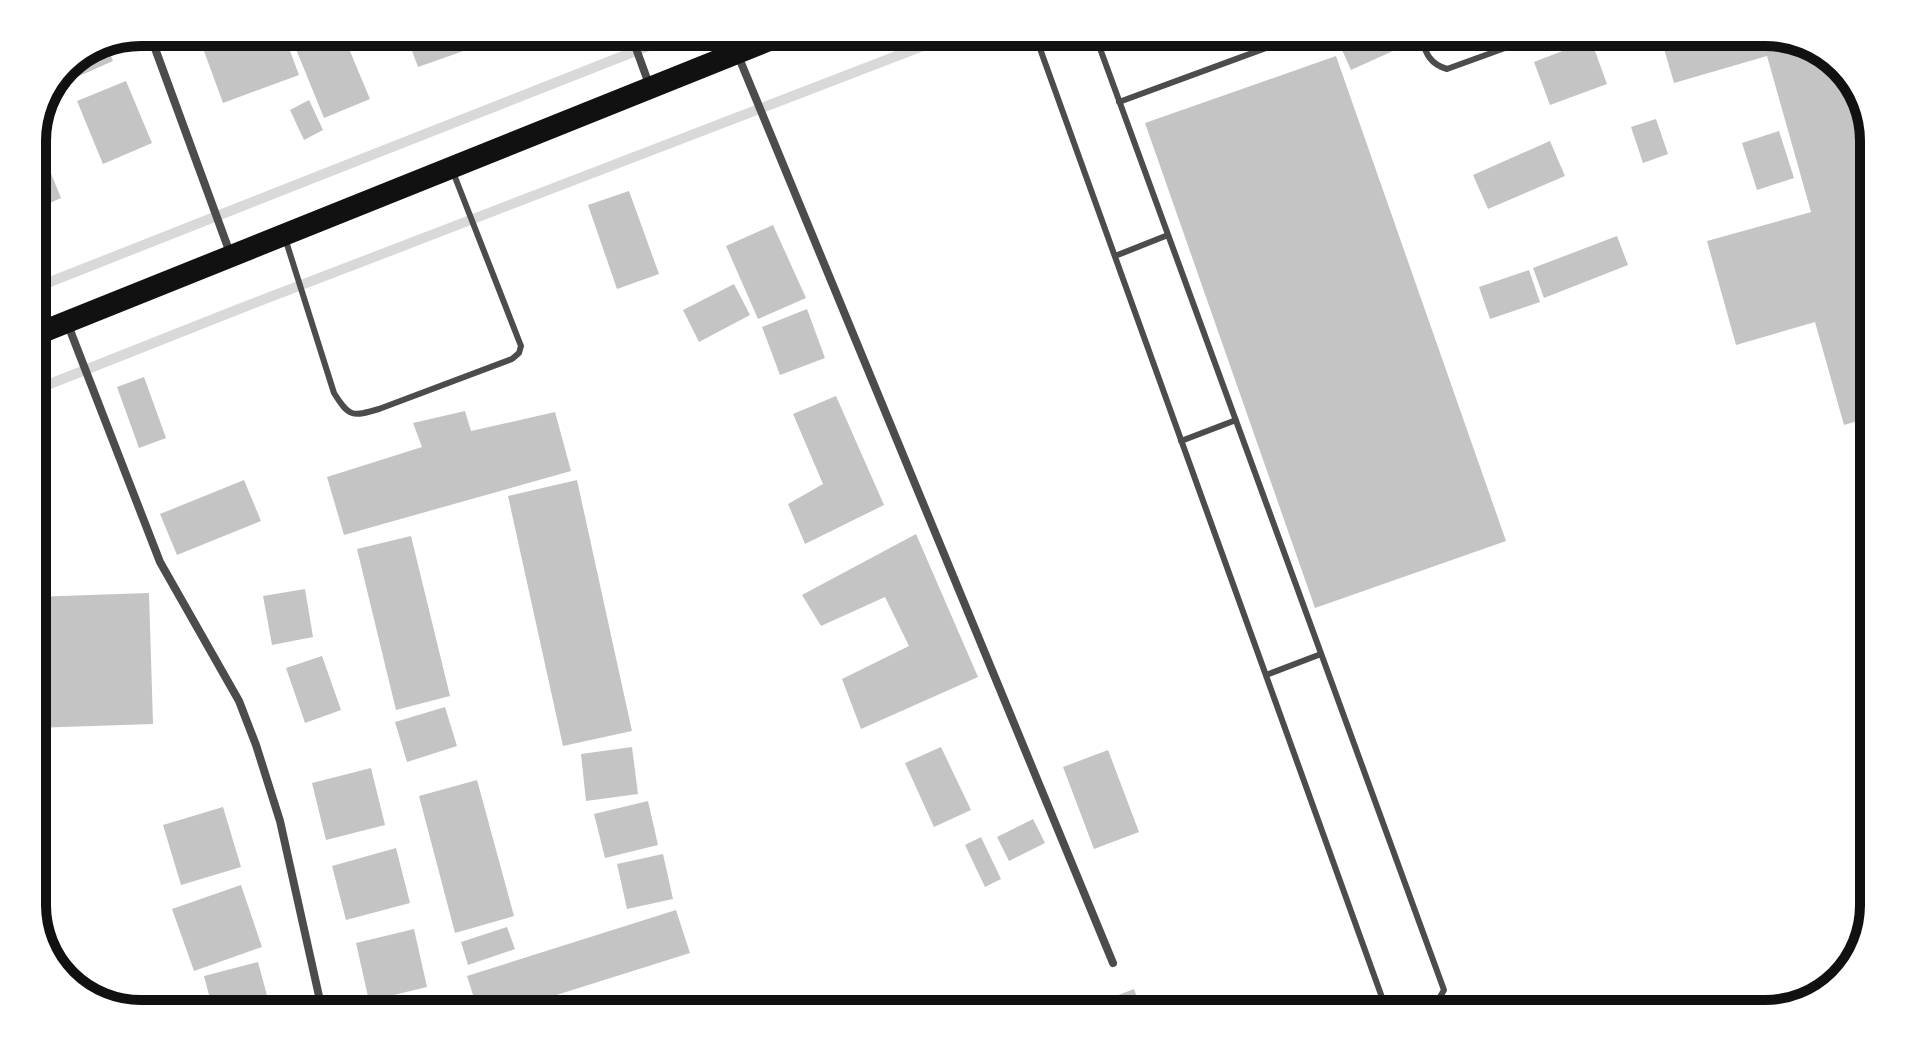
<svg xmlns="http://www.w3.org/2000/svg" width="1906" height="1046" font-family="'Asap Condensed',sans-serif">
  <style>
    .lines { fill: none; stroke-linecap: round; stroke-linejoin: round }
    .stream { stroke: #d9d9d9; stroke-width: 10 }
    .building { fill: #c4c4c4 }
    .service { stroke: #4c4c4c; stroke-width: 6 }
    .minor { stroke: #4c4c4c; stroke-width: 8 }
    .trunk { stroke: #111; stroke-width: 22 }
    .rim { fill: none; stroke: #111; stroke-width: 10 }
  </style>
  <rect width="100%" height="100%" fill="#fff"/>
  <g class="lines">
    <path class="stream" d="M32,289L684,32
      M32,391L239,309L959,32"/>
  </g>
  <path class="building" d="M197,32H283L299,75L223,103Z
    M289,32H342L370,99L324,118Z
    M405,32H470L475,47L418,67Z
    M1334,32H1435L1351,70Z
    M1659,32H1765L1819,46L1856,81L1874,135V416L1844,425L1815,322L1736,345L1707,241L1811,212L1767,56L1674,83Z
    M1591,40L1607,84L1550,105L1534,62Z
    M107,46L113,61L54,87L64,64Z
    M1336,56L1506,541L1315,608L1145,123Z
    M126,81L152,143L103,164L77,101Z
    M309,100L323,130L304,140L290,110Z
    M1656,119L1668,154L1643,163L1631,127Z
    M34,131L61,198L41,207L32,187Z
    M1779,131L1794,178L1757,190L1742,143Z
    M1550,141L1565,176L1488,209L1473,175Z
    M629,191L659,274L617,289L588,205Z
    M773,225L806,298L758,319L726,246Z
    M1617,236L1628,265L1544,298L1533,268Z
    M1529,270L1540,302L1490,319L1479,287Z
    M734,284L750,315L699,342L683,310Z
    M807,309L825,358L780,375L762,327Z
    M144,377L166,438L139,448L117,387Z
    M836,396L884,505L805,544L788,504L823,484L793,414Z
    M465,411L471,431L555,412L571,471L344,535L327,477L422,447L413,423Z
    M244,480L261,521L177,555L160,514Z
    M577,480L632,731L563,746L508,496Z
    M916,534L978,677L861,729L842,679L909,646L885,597L821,626L802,595Z
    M411,536L450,696L396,710L357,549Z
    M305,589L313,637L272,645L263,596Z
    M149,593L153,724L32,728V597Z
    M322,656L341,710L305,723L286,668Z
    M445,707L457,746L407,762L395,722Z
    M632,747L638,794L586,801L581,754Z
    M941,747L971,810L934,827L905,763Z
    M1108,750L1139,832L1094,849L1063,767Z
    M371,768L385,825L326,840L312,783Z
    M477,780L514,916L455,933L419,796Z
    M648,801L658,845L605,858L594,814Z
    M223,807L241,867L181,885L163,825Z
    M1033,819L1045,843L1009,861L997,837Z
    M981,837L1001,879L985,887L965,845Z
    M396,848L410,903L346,920L332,866Z
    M663,854L673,899L627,909L617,864Z
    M241,885L262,947L194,971L172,909Z
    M676,910L690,953L496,1014H479L467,976Z
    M507,927L515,949L468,965L461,942Z
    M414,929L427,987L369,1001L356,943Z
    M258,962L272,1014H214L204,976Z
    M1134,989L1143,1014H1069Z"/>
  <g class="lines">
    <path class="service" d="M1034,32L1388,1014
      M1094,32L1444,990L1436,1004L1410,1014
      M1421,38C1426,54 1430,64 1447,69L1549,32
      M1119,102L1293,38
      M285,238L334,393C349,417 352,417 379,409L512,359L519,353L521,346L453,172
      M1115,256L1168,235
      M1181,441L1236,420
      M1266,675L1321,654"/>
    <path class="minor" d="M149,32L230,253
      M630,32L650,87
      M737,53L1113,963
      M68,325L160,562L239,701L256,745L280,821L323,1014"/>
    <path class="trunk" d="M32,336L789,32"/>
  </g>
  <path d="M0 0H1906V1046H0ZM141 46H1765A95 95 0 0 1 1860 141V905A95 95 0 0 1 1765 1000H141A95 95 0 0 1 46 905V141A95 95 0 0 1 141 46Z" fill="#fff" fill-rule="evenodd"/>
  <path class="rim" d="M141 46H1765A95 95 0 0 1 1860 141V905A95 95 0 0 1 1765 1000H141A95 95 0 0 1 46 905V141A95 95 0 0 1 141 46Z"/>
</svg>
